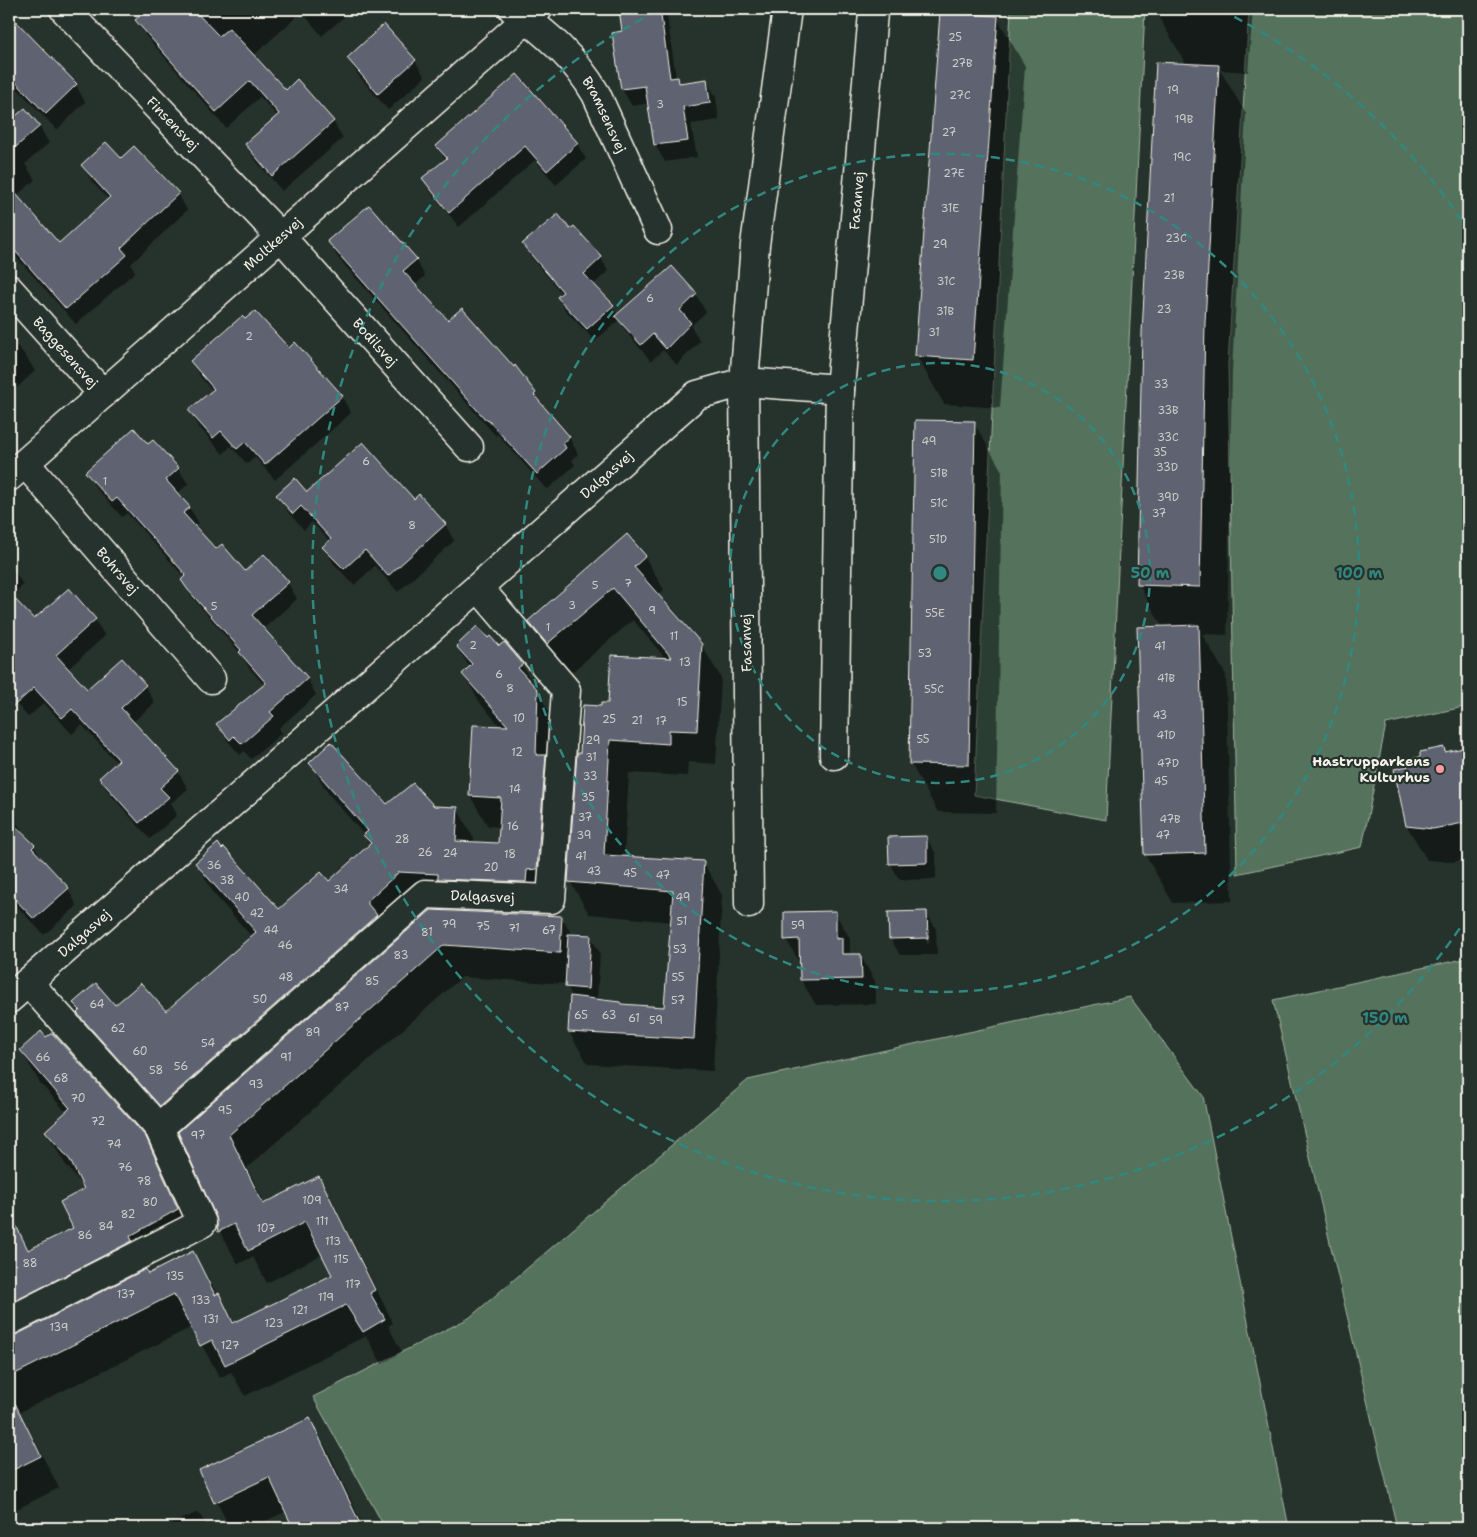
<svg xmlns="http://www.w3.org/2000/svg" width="1477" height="1537" font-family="'Shantell Sans',sans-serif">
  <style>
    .green { fill: #54735b; stroke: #a4b2a2 }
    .shadow { fill: #0007; fill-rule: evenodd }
    .building { fill: #5e6371; stroke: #f4f1e8 }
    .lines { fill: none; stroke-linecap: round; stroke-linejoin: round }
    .minor-casing { stroke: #f4f1e8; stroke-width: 31 }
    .minor { stroke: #26332d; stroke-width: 28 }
    .ring { fill: none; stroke: #318880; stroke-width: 2.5; stroke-dasharray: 9 6 }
    .poi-dot { fill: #ff9aa2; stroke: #26332d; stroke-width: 2 }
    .labels { text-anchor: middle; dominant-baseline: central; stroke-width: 4.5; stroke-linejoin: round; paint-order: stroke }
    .number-label { font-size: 11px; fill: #cececa }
    .street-label { font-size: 14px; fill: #f4f1e8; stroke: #26332d }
    .poi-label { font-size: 14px; font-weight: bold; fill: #f4f1e8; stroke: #26332d; text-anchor: end }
    .centre { fill: #318880; stroke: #26332d; stroke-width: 2.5 }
    .ring-label { font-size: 15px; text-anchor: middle; font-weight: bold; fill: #318880; stroke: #26332d; stroke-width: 4.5; stroke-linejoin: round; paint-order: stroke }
  </style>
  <rect width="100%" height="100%" fill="#26332d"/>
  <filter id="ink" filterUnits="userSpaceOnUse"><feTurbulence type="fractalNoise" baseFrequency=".02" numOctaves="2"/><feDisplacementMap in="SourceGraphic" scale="10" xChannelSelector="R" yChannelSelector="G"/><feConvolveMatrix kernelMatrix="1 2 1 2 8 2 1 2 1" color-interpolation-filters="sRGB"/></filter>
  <g filter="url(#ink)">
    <path class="green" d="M1011,9H1145L1106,820L974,795Z
      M1249,9H1468V706L1386,724L1362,847L1237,874L1228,364Z
      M1468,958V1528H1397L1273,1000Z
      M1130,997L1203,1096L1289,1528H385L313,1397L469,1318L748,1080Z"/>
    <path class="shadow" d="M149,9H228L230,11L233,9H353L322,36L302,12L253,56L285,92L333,121L343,138L282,191L256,161L246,145L278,117L260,97L226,128L146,36L136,20Z
      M620,9H666L676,78L681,84L706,80L716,97L719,120L691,124L697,157L665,162L655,145L649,103L632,106L622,89L614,34L623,32Z
      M1160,9H1253L1248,72L1220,70L1246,114L1232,371L1227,635L1202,634L1226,675L1232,901L1173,903L1145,854L1163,628L1139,585L1186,64L1160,19Z
      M997,18L1025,66L1000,408L944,404L916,355Z
      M9,19L76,85L85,102L57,130L9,80Z
      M348,58L415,61L425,77L388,110L358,75Z
      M517,76L577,144L586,159L556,185L535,160L459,227L432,194L423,178L446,161L438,146Z
      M25,110L39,126L49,143L25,164L35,180L16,196L59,244L109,200L92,182L83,166L121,160L178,193L187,210L131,264L135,272L76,324L9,249V124Z
      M369,207L416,260L425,276L414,286L447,322L514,368L569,437L578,454L572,460L575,465L547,490L497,434L496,436L338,258L329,242Z
      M574,227L601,258L608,271L593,285L618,315L672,267L696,295L706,312L691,326L700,341L677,365L663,350L651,361L627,333L619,320L595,341L565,310L558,298L562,294L531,257L523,245L570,231Z
      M9,337L25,355L35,371L9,395Z
      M295,344L342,397L351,413L275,480L255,457L247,464L231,446L223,454L199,427L190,411L213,391L201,378L192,362L289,349Z
      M974,423L1002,471L996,813L938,812L911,764Z
      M148,445L178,468L188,484L177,494L189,507L199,523L194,527L216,551L245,573L264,556L288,583L297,599L263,629L307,678L316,695L279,728L282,733L251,759L244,751L240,755L227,740L218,724L265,686L249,668L240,653L191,596L182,580L185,578L127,513L122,517L96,488L87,472Z
      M307,494L414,501L445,524L454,541L398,592L375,566L354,585L334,564L324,547L330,542L312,522L304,530L288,512L278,495Z
      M627,536L645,557L664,590L658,595L701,644L721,678L716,764L688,762L687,776L629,773L624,857L703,862L722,895L713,1071L588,1064L569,1032L572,997L567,984L462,977L247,1168L265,1204L318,1177L337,1210L393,1323L388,1326L402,1352L382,1364L366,1336L245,1396L231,1372L220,1378L192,1327L20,1412L59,1488L9,1513V1228L15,1225L29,1251L74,1229L86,1190L65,1164L46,1131L67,1113L40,1083L21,1050L145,1137L164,1171L196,1241L147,1268L150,1274L193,1253L235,1324L334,1275L323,1254L267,1283L253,1257L238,1264L220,1232L217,1216L180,1134L179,1136L96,1044L75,1003L166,1013L252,937L214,894L197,864L279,911L329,882L370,846L364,835L328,793L310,763L387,806L457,808L474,839V843L499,844L500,827L488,826L470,796L501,727L481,704L463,674L470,668L457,647L488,640L499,648L504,643L522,665L555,722L543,912L457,909L454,904L417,902L385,931L393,945L562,917L572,935L590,936L600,953L597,1000L621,1005L665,1008L672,922L589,914L570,881L602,707L609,704L666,659L633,620L567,676L548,654L529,621ZM589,882L623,885V888L589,885Z
      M9,563L23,585L11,597L34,621L69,590L95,620L105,636L68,669L87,691L122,660L145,686L155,703L133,722L178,772L188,789L171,803L177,815L150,839L110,794L100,778L117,763L82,725L72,734L44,703L28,717L9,696Z
      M1444,748L1446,753L1468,748V859L1453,862L1427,860L1407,826L1409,766Z
      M9,813L34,846L44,862L68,889L77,906L44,935L9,898Z
      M926,837L936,854V879L900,880L890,863Z
      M926,912L936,929L937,955H900L890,938ZM926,928H929V944H927Z
      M835,913L850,938V955H860L875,981L876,1004L816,1005L801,980V965L786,939Z
      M309,1419L329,1453L364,1528H295L287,1511L251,1528H230L201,1471Z
      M198,1512L208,1528H165V1527Z"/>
    <path class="building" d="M147,9H193L219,36L229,28L286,90L297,79L334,121L272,176L245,144L279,114L250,81L216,112L135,20Z
      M619,9H660L670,78L678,77L679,83L707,79L710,103L683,107L688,141L654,145L645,86L621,89L612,33L622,31Z
      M940,12L998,16L973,360L915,356Z
      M9,14L77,84L46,114L9,75Z
      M384,24L416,60L378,94L347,58Z
      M1156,62L1219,65L1205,322L1200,587L1137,585L1142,333Z
      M517,74L578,143L547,171L525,146L449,213L422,178L447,158L436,146Z
      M25,108L40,126L9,153V122Z
      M106,142L121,158L134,146L179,193L121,248L127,255L66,309L9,244V186L59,243L110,197L81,165Z
      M369,205L417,259L403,271L448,320L462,308L514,367L515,365L536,393L534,395L570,437L563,443L566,448L537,474L487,419L486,420L327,241Z
      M558,214L570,229L574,226L602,257L584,274L614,305L587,329L557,297L563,292L522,244Z
      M672,266L697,294L680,310L691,323L666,349L653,334L641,345L615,316Z
      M255,311L289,348L295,342L343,396L265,465L245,442L237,449L221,431L213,438L188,410L214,389L190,361L242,316L245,319Z
      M915,420L975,421L969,765L909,764Z
      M134,428L148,444L153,440L179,468L166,480L190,507L183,513L216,549L222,544L245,571L264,554L289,582L252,615L308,678L270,712L274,716L242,744L234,736L230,740L216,724L266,683L239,652L241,650L188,590L181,580L186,575L117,498L112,502L85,472Z
      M363,442L414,499L419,494L446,524L388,576L365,550L344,569L322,547L331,539L301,506L293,514L276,495L295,478L307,492Z
      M627,534L646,556L634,567L702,644L697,731L669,730V744L610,740L604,855L704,861L694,1039L568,1032L570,996L620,1002L621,1004L664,1007L673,891L568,882L577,753H580L583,705L601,706V703H608L611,655L672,658L613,588L547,644L528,621Z
      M69,588L96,619L56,655L87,689L122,658L146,685L121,708L179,771L160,788L169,797L139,823L99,778L119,760L72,709L62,718L34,688L9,710V593L34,619Z
      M1199,625L1205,853L1144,855L1137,627Z
      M477,626L488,638L490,636L499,646L504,642L523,664L518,668L538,690L536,755H546L537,869L527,870L526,882L438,879V874L399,872L366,902L377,915L160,1106L77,1013L80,1010L73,1003L96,983L115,1005L141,983L166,1011L256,932L195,863L218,843L222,849L224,847L279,909L321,872L329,881L371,843L363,835L368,831L309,763L331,742L387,804L413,783L434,806L458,807L456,841L498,843L501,798L469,796L473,725L508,726L462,674L472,664L456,646Z
      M1444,747L1445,752L1468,747V822L1433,829L1406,826L1394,769L1408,766L1406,760L1420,757V752Z
      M9,820L35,845L32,848L69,888L34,919L9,893Z
      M927,836V863L889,864L888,837Z
      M431,910L562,916L560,953L444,945L229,1135L263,1204L319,1176L375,1290L370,1293L385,1319L363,1332L346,1305L225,1365L212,1340L200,1346L174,1294L9,1377V1337L16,1335L146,1269L148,1274L193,1251L215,1295L219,1293L233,1323L332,1275L305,1222L248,1251L234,1224L218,1232L216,1217L178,1132Z
      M836,911V939L842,938V954H861L862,979L800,980L799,939L784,940V912Z
      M927,911L928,938L889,939L888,912Z
      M568,934L591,935L588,989L565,987Z
      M41,1031L46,1037L52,1033L146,1137L178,1209L130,1236L132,1241L9,1304V1211L28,1250L73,1228L60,1202L84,1189L70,1160L45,1131L70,1108L20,1050Z
      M9,1391L41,1456L9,1472Z
      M310,1418L362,1528H293L269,1477L214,1503L199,1470Z"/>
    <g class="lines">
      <defs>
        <g id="minor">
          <path id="s1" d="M64,9L281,237L469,447"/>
          <path id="s2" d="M513,9C546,33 575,58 596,94L658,230"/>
          <path id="s3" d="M9,289L103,394"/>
          <path id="s4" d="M25,463L211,679"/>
          <path id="s5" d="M9,477L538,9"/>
          <path id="s6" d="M834,755L840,389L873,13"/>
          <path d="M749,904L744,382L755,245L787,9"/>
          <path id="s7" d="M28,982L159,1128L425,894L551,899L566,690L479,588"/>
          <path id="s8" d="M9,999L697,395L744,382L840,389"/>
          <path d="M9,1321L202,1223L159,1128"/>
        </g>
      </defs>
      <use href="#minor" class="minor-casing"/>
      <use href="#minor" class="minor"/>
    </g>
  </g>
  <g class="ring">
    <circle cx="940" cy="573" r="210"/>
    <circle cx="940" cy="573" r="419"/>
    <path d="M1468 916A629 629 0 1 1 659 10M1221 10A629 629 0 0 1 1468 230"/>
  </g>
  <circle class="poi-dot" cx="1440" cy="769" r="5"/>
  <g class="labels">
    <g class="number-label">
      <text x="955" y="37">25</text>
      <text x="962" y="63">27B</text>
      <text x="1173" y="90">19</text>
      <text x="960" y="95">27C</text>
      <text x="660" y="104">3</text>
      <text x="1184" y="119">19B</text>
      <text x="949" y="132">27</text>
      <text x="1182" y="157">19C</text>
      <text x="954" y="173">27E</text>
      <text x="1169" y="198">21</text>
      <text x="950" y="208">31E</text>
      <text x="1176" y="238">23C</text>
      <text x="940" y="244">29</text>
      <text x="1174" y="275">23B</text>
      <text x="946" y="281">31C</text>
      <text x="650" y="298">6</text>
      <text x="1164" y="309">23</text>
      <text x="945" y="311">31B</text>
      <text x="934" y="332">31</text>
      <text x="249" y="336">2</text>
      <text x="1161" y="384">33</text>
      <text x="1168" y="410">33B</text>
      <text x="1168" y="437">33C</text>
      <text x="929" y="441">49</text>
      <text x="1160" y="452">35</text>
      <text x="366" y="461">6</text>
      <text x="1167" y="467">33D</text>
      <text x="939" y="473">51B</text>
      <text x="105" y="481">1</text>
      <text x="1168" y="497">39D</text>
      <text x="939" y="503">51C</text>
      <text x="1159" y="513">37</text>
      <text x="412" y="525">8</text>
      <text x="938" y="539">51D</text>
      <text x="628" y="583">7</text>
      <text x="595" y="585">5</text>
      <text x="572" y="605">3</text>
      <text x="214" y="606">5</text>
      <text x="652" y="610">9</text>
      <text x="935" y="613">55E</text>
      <text x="548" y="627">1</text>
      <text x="674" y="636">11</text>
      <text x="473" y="645">2</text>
      <text x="1160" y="646">41</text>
      <text x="925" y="653">53</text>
      <text x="685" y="662">13</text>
      <text x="499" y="674">6</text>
      <text x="1166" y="678">41B</text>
      <text x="510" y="688">8</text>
      <text x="934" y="689">55C</text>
      <text x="682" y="702">15</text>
      <text x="1160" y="715">43</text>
      <text x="519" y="718">10</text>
      <text x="609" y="719">25</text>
      <text x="637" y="720">21</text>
      <text x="661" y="721">17</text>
      <text x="1166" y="735">41D</text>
      <text x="923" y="739">55</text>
      <text x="593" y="740">29</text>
      <text x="517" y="752">12</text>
      <text x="591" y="757">31</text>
      <text x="1168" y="763">47D</text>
      <text x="590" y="776">33</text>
      <text x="1161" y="781">45</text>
      <text x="515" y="789">14</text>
      <text x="588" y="797">35</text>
      <text x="585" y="817">37</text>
      <text x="1170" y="819">47B</text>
      <text x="513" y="826">16</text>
      <text x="584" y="835">39</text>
      <text x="1163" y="835">47</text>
      <text x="402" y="839">28</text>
      <text x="425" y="852">26</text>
      <text x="450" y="853">24</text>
      <text x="510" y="854">18</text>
      <text x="581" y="856">41</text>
      <text x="214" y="865">36</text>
      <text x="491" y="867">20</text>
      <text x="594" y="871">43</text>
      <text x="630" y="873">45</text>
      <text x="663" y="875">47</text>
      <text x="227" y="880">38</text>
      <text x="341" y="889">34</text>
      <text x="242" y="897">40</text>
      <text x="683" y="897">49</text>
      <text x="257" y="913">42</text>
      <text x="682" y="921">51</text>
      <text x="449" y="924">79</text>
      <text x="798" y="925">59</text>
      <text x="483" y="926">75</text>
      <text x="514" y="928">71</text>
      <text x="271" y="930">44</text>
      <text x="549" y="930">67</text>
      <text x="427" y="932">81</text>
      <text x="285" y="945">46</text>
      <text x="680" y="949">53</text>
      <text x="401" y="955">83</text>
      <text x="286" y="977">48</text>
      <text x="678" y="977">55</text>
      <text x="372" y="981">85</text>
      <text x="260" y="999">50</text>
      <text x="678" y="1000">57</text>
      <text x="97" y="1004">64</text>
      <text x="342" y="1007">87</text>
      <text x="581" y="1015">65</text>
      <text x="609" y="1015">63</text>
      <text x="634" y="1018">61</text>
      <text x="656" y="1020">59</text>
      <text x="118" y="1028">62</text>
      <text x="313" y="1032">89</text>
      <text x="208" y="1043">54</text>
      <text x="140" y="1051">60</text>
      <text x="43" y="1057">66</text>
      <text x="286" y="1057">91</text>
      <text x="181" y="1066">56</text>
      <text x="156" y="1070">58</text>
      <text x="61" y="1078">68</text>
      <text x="256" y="1084">93</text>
      <text x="78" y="1098">70</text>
      <text x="225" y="1110">95</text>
      <text x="98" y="1121">72</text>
      <text x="198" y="1135">97</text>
      <text x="114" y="1144">74</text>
      <text x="125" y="1167">76</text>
      <text x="144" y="1181">78</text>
      <text x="312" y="1200">109</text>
      <text x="150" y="1202">80</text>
      <text x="128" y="1214">82</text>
      <text x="322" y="1221">111</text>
      <text x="106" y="1226">84</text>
      <text x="266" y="1228">107</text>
      <text x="85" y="1235">86</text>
      <text x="333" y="1241">113</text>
      <text x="341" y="1259">115</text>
      <text x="30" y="1263">88</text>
      <text x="175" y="1276">135</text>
      <text x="353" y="1284">117</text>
      <text x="126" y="1294">137</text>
      <text x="326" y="1297">119</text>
      <text x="201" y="1300">133</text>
      <text x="300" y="1310">121</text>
      <text x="211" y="1319">131</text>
      <text x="274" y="1323">123</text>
      <text x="59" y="1327">139</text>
      <text x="230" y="1345">127</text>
    </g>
    <g class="street-label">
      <text stroke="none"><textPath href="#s2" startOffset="142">Bramsensvej</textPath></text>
      <text stroke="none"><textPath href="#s1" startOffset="158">Finsensvej</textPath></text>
      <text stroke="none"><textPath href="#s6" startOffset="555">Fasanvej</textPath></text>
      <text stroke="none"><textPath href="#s5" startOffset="352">Moltkesvej</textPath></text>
      <text stroke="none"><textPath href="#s1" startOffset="456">Bodilsvej</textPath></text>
      <text stroke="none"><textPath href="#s3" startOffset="85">Baggesensvej</textPath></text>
      <text stroke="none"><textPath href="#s8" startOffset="795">Dalgasvej</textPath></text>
      <text stroke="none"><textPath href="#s4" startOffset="142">Bohrsvej</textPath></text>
      <text transform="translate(746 643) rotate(-91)">Fasanvej</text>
      <text stroke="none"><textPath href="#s7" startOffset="608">Dalgasvej</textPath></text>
      <text stroke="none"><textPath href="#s8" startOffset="100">Dalgasvej</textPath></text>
    </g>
    <g class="poi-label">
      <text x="1430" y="761">Hastrupparkens<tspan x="1430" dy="16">Kulturhus</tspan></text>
    </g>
  </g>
  <circle cx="940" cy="573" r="8" class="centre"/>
  <g class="ring-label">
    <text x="1150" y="578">50 m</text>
    <text x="1359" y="578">100 m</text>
    <text x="1385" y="1023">150 m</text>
  </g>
  <rect width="1477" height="1537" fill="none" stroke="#26332d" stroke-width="30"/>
  <rect x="15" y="15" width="1447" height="1507" fill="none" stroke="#f4f1e8" stroke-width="2" filter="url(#ink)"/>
</svg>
